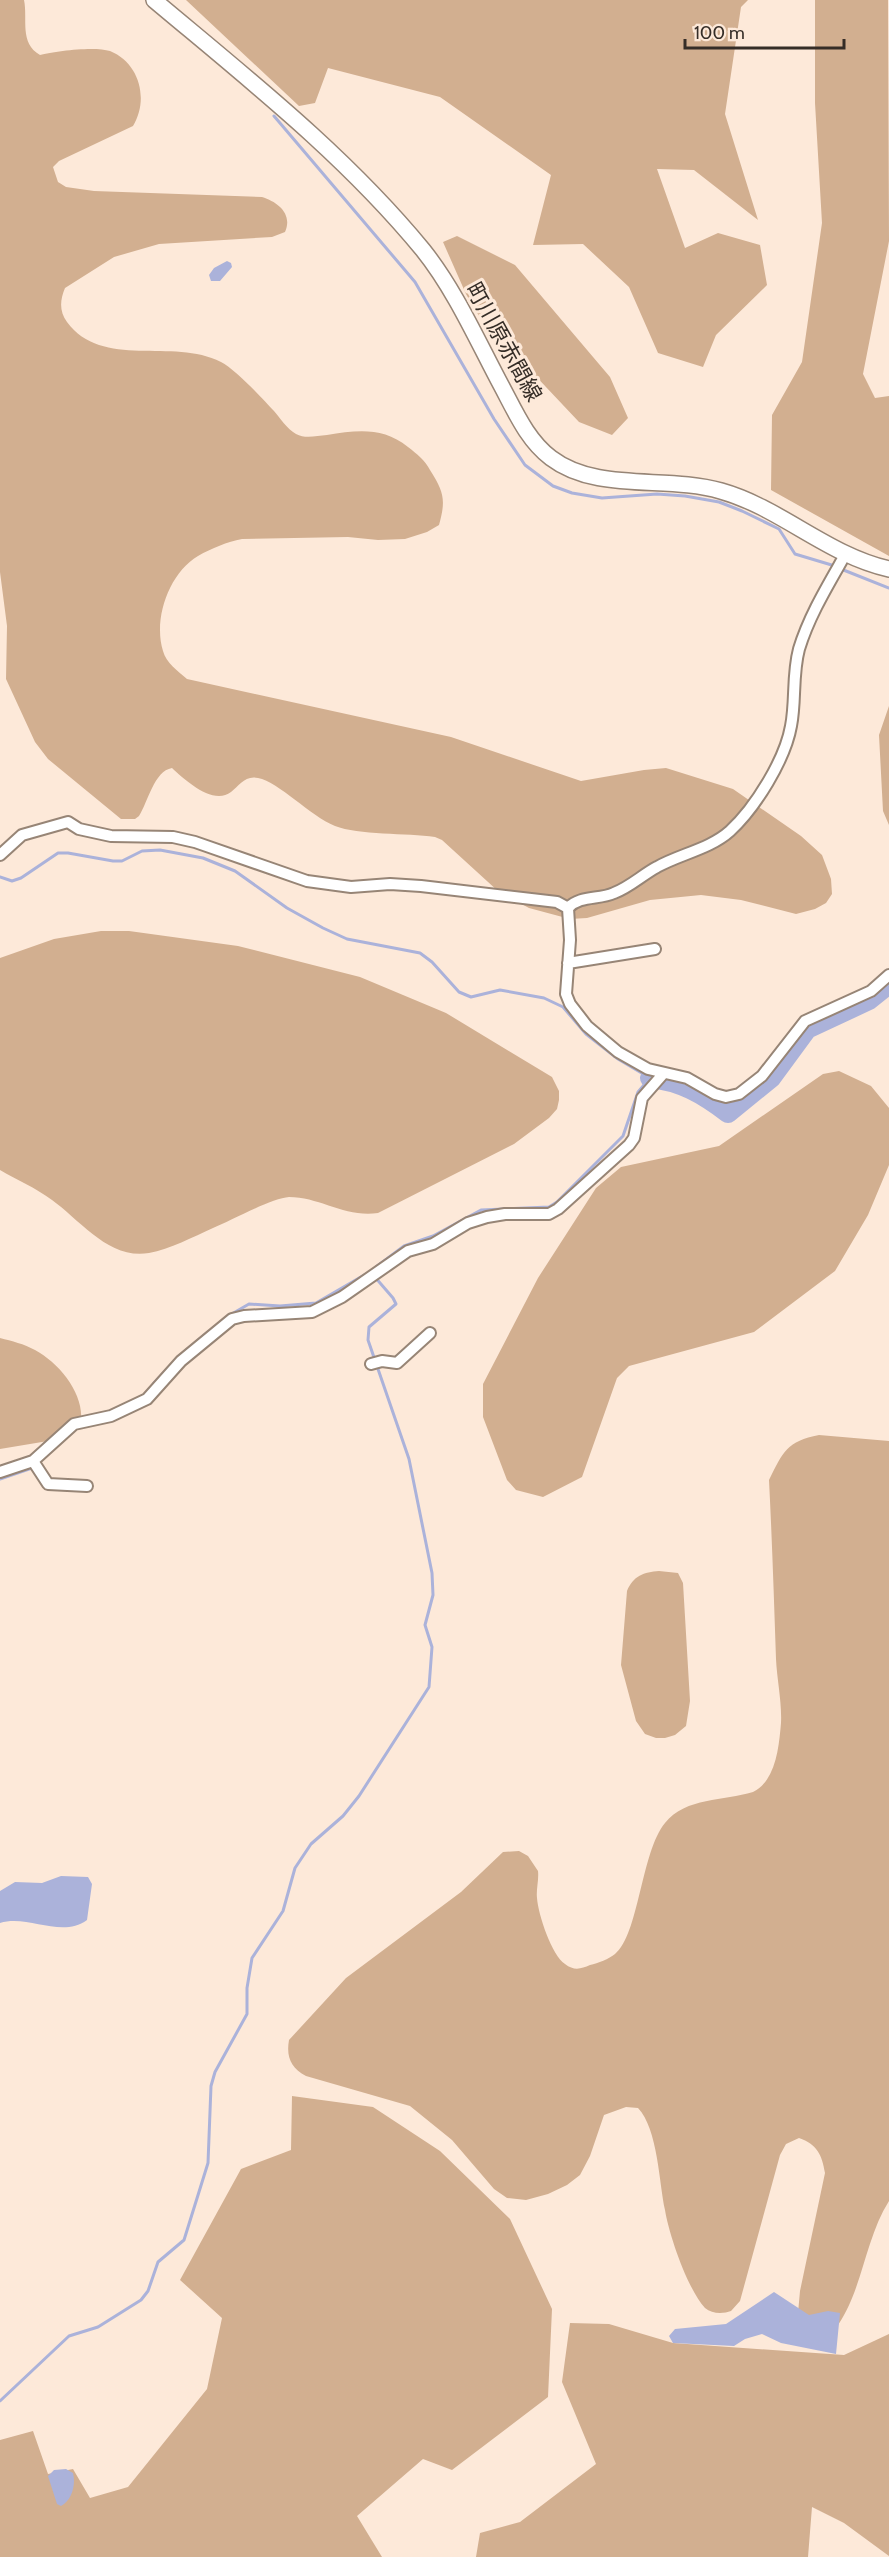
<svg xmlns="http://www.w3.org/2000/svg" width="889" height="2557" font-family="Cabin,'Noto Sans JP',sans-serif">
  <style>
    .forest { fill: #d2af90 }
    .water { fill: #abb2da }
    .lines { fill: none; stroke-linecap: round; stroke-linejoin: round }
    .stream { stroke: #abb2da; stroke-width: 3 }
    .river { stroke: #abb2da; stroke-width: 20 }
    .minor-casing { stroke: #978576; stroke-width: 14 }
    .secondary-casing { stroke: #978576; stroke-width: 18 }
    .minor { stroke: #fff; stroke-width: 10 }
    .secondary { stroke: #fff; stroke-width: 15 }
    .labels { text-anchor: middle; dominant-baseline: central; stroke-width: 6; stroke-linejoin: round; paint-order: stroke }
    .street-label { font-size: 22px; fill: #352d27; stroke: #fde9d9 }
  </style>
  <rect width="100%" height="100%" fill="#fde9d9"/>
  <path class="forest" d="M0,0H24C28,19 19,43 40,55C55,51 95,46 110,51C140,63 149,100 133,126L59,161L53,167L58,182L66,187L94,191L262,197C278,202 293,214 285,232L272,237L159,244L114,257L65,288C60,300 59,311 67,322C102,370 173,337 221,362C235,369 262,398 274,411C280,418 287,429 296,434C305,439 316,436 327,435C358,430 383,427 408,447C417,454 425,460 430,470C444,492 446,500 439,525L427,532L405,539L378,540L348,537L242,539C227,542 212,548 198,556C169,573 153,619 163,651C166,663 178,671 187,679L451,737L581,781L644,770L666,768L733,789L801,836L822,855L831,879L832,894L826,903L815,909L796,914L741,900L701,895L650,900L587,918L570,919L529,908L499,892L442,840L435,837C407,833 358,835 335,826C310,816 279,782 258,778C245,775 239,786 231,792C213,806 185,780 172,768C154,771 148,802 139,816L135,819H121L48,759L35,742L6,679L7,626L0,572Z
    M186,0H748L741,7L725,114L758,220L694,170L657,169L685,248L718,233L760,245L767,285L716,335L703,367L658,353L629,287L583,244L533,245L551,175L440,97L328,68L315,103L299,106Z
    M815,0H888L889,241L863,374L875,398L889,396V556L771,490L772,415L802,362L822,223L815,103Z
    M457,236L515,265L610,377L628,418L612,435L579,422L479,316L466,294L443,242Z
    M889,706V825L883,811L879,735Z
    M101,931H129L238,946L360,977L446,1013L552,1077L559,1091V1100L557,1109L549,1118L514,1144L378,1213C346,1218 320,1197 289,1197C272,1198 230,1221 213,1228C193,1237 170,1249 149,1253C109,1260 80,1220 52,1200C36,1188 17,1180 0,1170V958L54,939Z
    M839,1071L871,1086L889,1108V1165L868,1215L835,1271L754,1332L629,1366L617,1378L582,1477L543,1497L516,1490L507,1480L483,1417V1384L538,1278L596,1188L621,1167L719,1146L823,1074Z
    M0,1338C12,1341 24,1344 35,1350C59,1363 84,1393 81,1421L48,1441L0,1449Z
    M819,1435L889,1441V2201C865,2239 863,2288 838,2325L798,2313L800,2291L825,2173C822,2155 817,2144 799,2138L786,2144L780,2155L740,2301L731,2311C723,2314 712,2314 705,2308C688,2290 669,2235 665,2210C659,2183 658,2129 638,2108L626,2107L604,2115L590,2156L580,2175L567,2185L548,2194L526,2200L507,2198L494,2189L452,2140L410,2106L306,2076C291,2068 286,2057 289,2040L346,1978L461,1892L503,1852L519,1851L528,1856L538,1871C539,1880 536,1890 537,1898C538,1914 552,1956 565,1964C574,1971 581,1969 590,1965C598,1963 609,1959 615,1954C639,1935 641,1852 665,1823C686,1797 724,1801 753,1792C776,1781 779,1746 781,1723C782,1702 777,1680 776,1659C774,1599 772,1539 769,1480C783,1452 787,1441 819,1435Z
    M659,1571L678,1573L683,1583L690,1701L686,1726L675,1735L665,1738H656L645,1734L636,1721L621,1665L627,1591C633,1576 644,1572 659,1571Z
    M292,2096L373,2107L440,2151L510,2219L552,2309L548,2397L452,2470L423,2459L357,2516L382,2557H0V2440L33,2431L48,2474L73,2469L90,2498L128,2487L207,2389L222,2318L180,2280L241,2169L291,2150Z
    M570,2323L609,2324L673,2343L844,2355L889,2334V2556L844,2523L812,2507L808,2557H476L480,2533L520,2522L596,2464L562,2382Z"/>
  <path class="water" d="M227,261L231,263L232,267L220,281H211L209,275L214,268Z
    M61,1876L88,1877L92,1884L87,1920C61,1939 28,1914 0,1923V1891L15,1882L42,1883Z
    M774,2292L809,2315L828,2311L840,2313L836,2354L781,2343L762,2334L745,2339L734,2346L673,2343L669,2336L675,2329L726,2324Z
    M66,2469L73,2473C76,2485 72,2500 61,2506L57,2504L48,2476L54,2470Z"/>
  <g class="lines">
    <path class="stream" d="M274,116L415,282L494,419L525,465L553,486L572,493L602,498L657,494L685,496L719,502L742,511L779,529L795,554L835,566
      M841,569L889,588
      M0,877L12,881L21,878L58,853H68L113,861H122L142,851L160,850L203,858L235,871L287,908L323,928L347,939L420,953L432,962L459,992L471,997L500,990L544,998L563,1007L586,1034L618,1059L650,1078L638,1092L623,1136L557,1202L549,1207L481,1210L433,1236L404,1246L376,1267
      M230,1315L249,1304L280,1306L316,1303L366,1274
      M183,1353L208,1332
      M154,1383L168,1368
      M0,1479L32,1468
      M0,2401L69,2336L98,2327L141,2300L148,2291L158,2262L184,2240L208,2163L211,2086L215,2072L247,2014V1988L252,1958L283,1911L295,1868L311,1844L343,1816L359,1796L429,1687L432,1647L425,1625L433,1595L432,1573L409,1459L368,1340L369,1327L396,1304L393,1298L374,1276"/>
    <path class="river" d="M650,1078C681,1081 703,1094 728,1113L771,1078L807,1029L869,1000L889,984"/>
    <defs>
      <path id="minor" d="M0,855L22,835L68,822L79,829L111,836L173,837L195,842L307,881L351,887L390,884L421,886L557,902L568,908L570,940L566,994L570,1004L587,1026L618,1052L648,1069L687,1078L715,1094L726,1097L739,1094L762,1076L805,1021L871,991L889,975
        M568,908C580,895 599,900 614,893C630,887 642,875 657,867C680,854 710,849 730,831C755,808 785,760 791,726C796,701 792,675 799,649C809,616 828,585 845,555
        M568,963L655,949
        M371,1364L382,1361L397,1363L430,1333
        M33,1461L48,1484L87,1486
        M0,1472L33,1461L74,1424L111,1416L147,1399L181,1361L232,1319L244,1316L312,1312L342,1297L408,1251L433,1244L468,1223L487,1217L505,1214H549L558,1209L629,1145L634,1138L642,1098L664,1073"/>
      <path id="secondary" d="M154,0C247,78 345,155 423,250C455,290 477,340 501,385C515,411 527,440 551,458C597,493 667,475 721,491C781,508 827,555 889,569"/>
    </defs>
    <use href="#minor" class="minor-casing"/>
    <use href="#secondary" class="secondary-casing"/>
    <use href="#minor" class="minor"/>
    <use href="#secondary" class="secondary"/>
  </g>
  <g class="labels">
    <g class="street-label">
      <text transform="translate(504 342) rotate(61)">町川原赤間線</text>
    </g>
  </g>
  <path d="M685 39v9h159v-9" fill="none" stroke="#352d27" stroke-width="3"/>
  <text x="694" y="39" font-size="18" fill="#352d27" stroke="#fde9d9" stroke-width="4.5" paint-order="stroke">100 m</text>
</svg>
